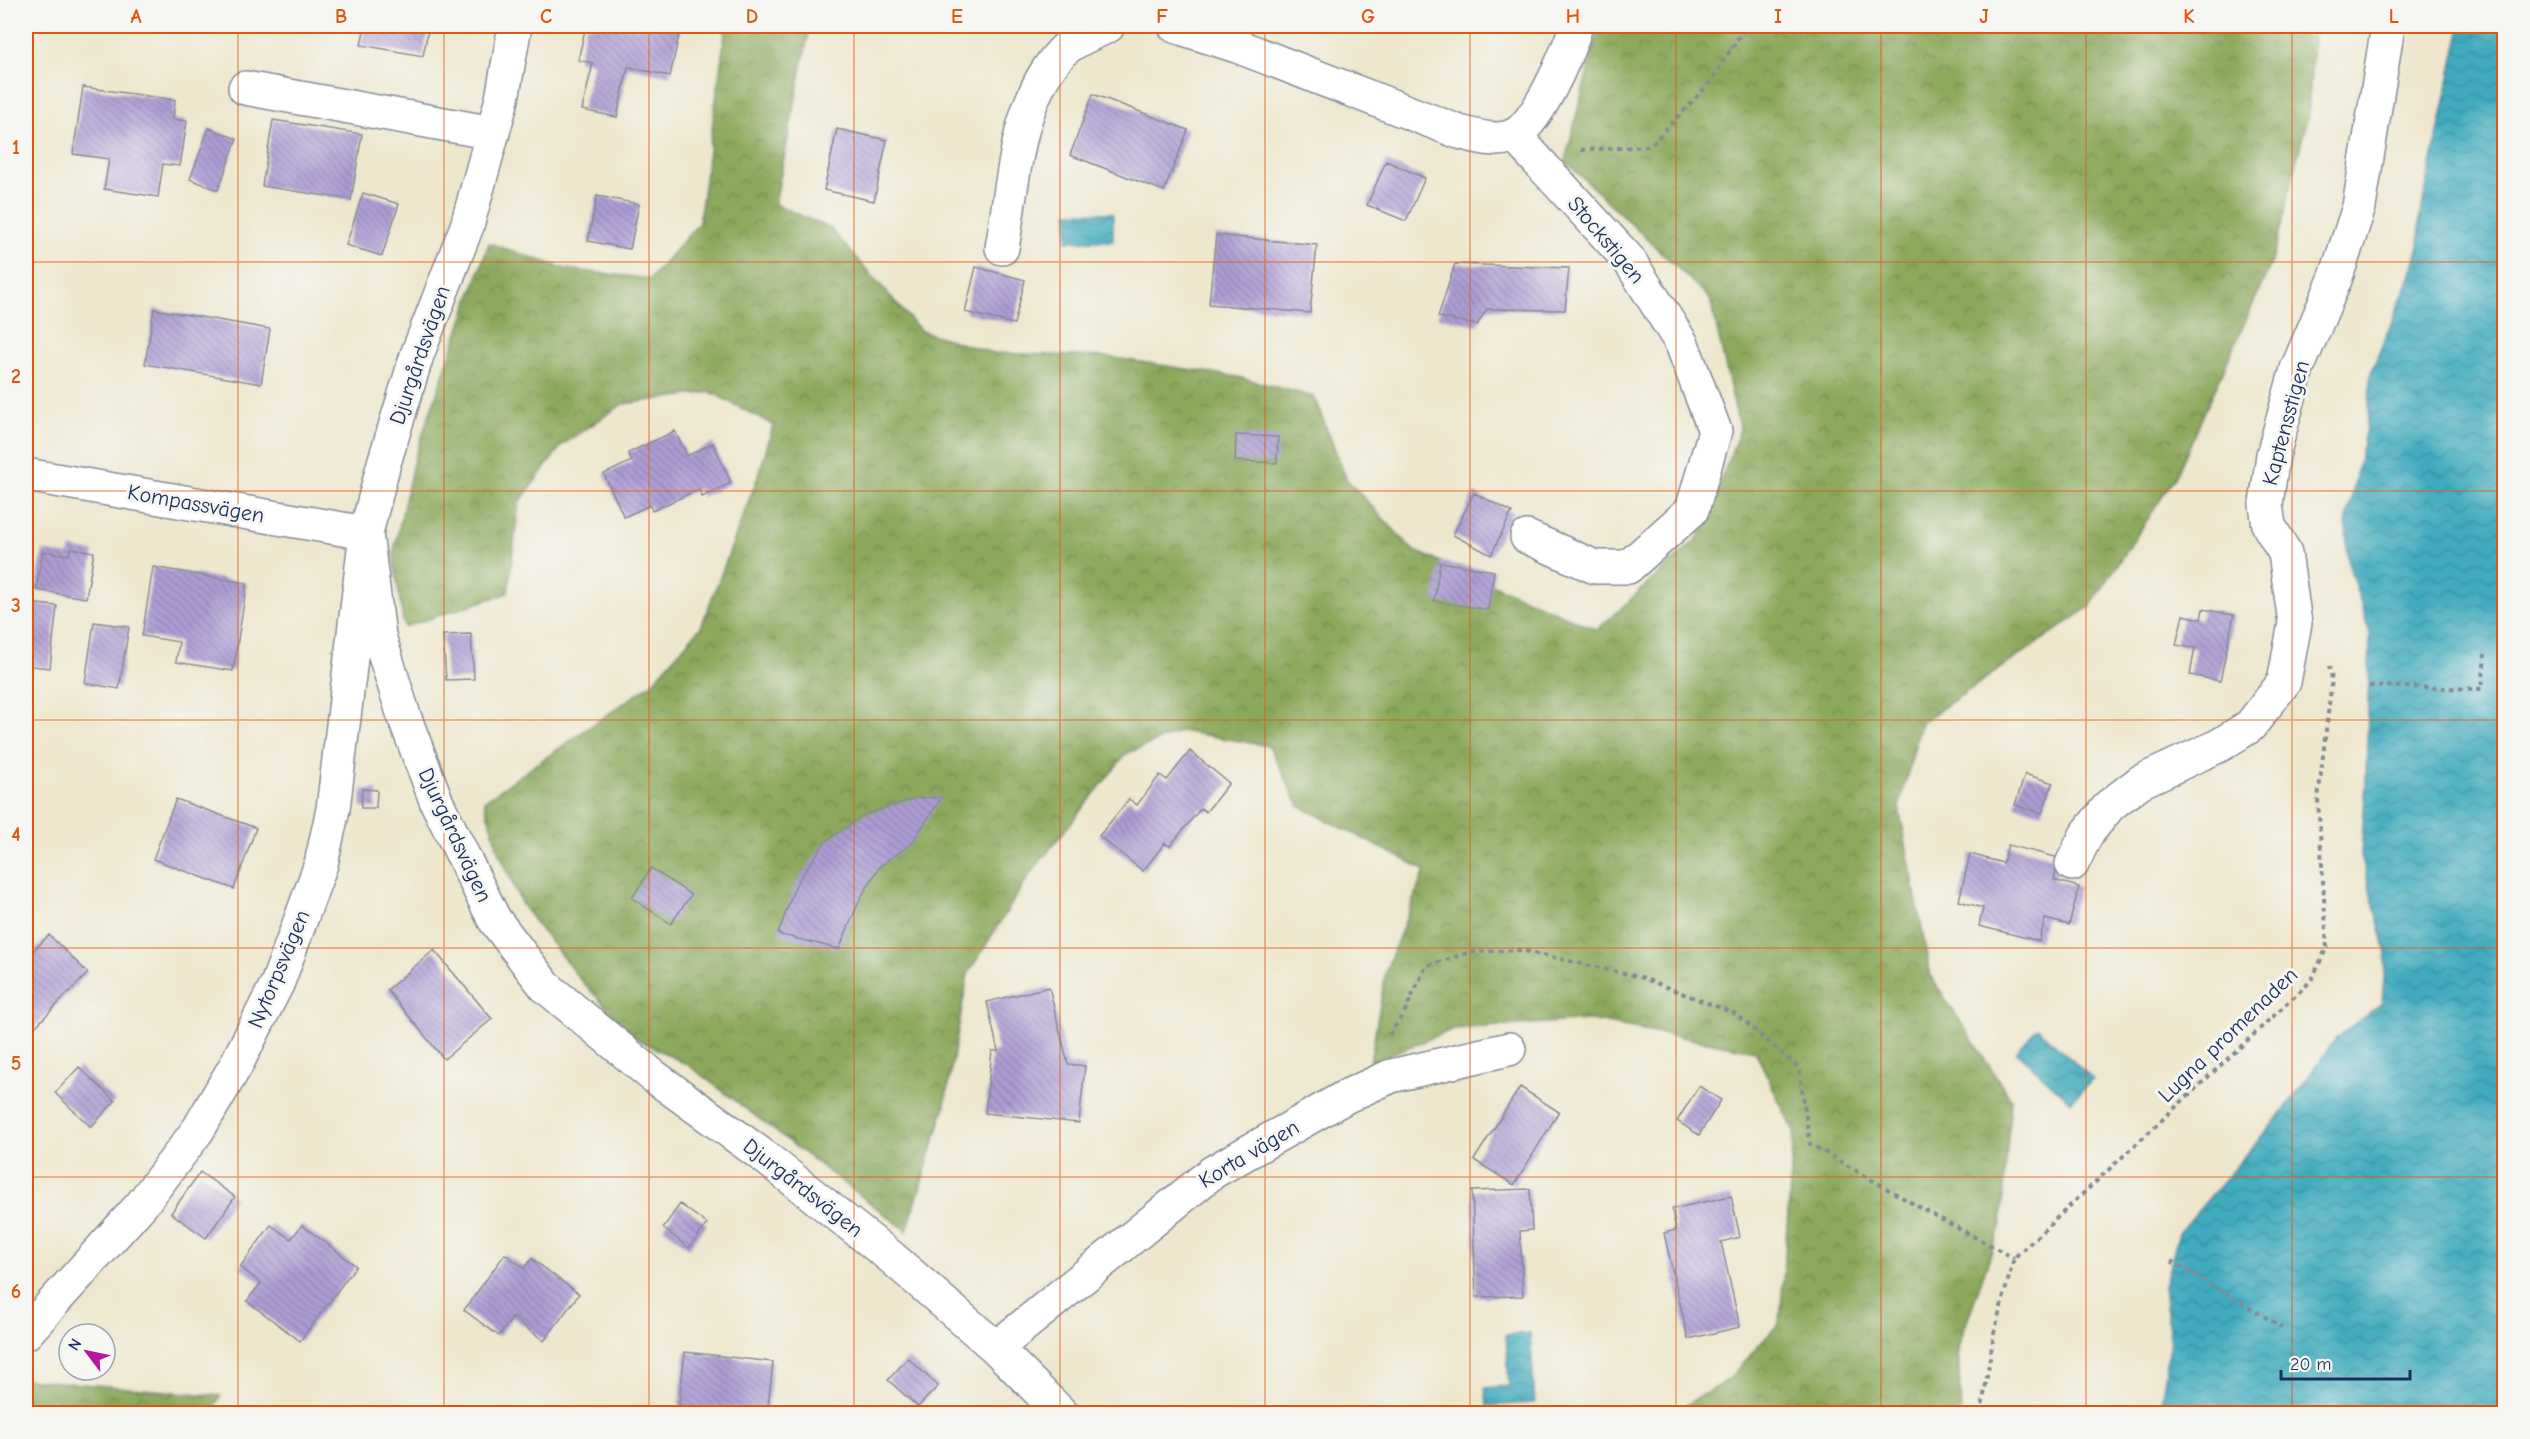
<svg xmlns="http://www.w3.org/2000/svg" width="2530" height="1439" font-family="'Comic Neue',sans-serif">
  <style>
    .forest { fill: url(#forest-crowns); stroke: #536c5c; stroke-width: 1.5 }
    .water { fill: url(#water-waves); stroke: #2d6d8e; stroke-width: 1.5 }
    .building { fill: url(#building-back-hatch) }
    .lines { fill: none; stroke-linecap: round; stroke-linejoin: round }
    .minor-casing { stroke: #848b96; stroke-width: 36 }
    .path { stroke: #848b96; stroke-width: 4; stroke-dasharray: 4.5 4.5; stroke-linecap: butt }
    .minor { stroke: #fff; stroke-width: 33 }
    .grid { fill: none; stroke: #de5710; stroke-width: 1.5; stroke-opacity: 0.55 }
    .labels { text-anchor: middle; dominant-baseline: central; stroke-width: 6; stroke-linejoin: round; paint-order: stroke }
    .street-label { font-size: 22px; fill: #1b2f5e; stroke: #f6f6f2 }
    .neatline { fill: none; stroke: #de5710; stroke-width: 2 }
    .grid-label { font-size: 20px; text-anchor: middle; font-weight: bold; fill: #de5710 }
  </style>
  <defs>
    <pattern id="forest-crowns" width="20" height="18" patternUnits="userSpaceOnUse" patternTransform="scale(1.5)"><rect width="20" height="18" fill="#8ba85b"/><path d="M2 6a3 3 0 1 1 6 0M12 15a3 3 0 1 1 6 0" fill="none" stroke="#71894e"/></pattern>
    <pattern id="water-waves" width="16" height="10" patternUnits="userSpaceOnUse" patternTransform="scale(1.5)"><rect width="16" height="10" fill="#3fabbe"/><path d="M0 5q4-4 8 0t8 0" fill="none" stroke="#348c9e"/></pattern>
    <pattern id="building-back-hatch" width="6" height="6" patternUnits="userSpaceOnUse" patternTransform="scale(1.5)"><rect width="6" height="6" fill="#ae9dd4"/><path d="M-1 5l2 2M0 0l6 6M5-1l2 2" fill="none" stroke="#8d80af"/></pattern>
  </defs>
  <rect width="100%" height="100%" fill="#f6f6f2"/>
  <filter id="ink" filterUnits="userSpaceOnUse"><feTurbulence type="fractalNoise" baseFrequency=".0167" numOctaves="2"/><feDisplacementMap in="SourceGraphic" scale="12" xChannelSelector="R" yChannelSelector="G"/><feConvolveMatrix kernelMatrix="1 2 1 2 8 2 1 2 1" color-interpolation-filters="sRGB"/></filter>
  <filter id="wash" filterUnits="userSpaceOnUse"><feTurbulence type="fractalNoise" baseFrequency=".008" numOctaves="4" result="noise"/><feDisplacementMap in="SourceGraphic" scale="24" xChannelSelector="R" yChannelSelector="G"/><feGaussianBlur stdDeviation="1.35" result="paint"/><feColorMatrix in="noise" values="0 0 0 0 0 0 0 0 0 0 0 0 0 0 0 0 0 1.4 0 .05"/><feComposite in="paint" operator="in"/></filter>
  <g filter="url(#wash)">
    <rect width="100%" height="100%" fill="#eee7ce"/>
    <path class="forest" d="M726,26H810L775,204L830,228L921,331L993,353L1108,357L1238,377L1314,397L1347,480L1413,550L1597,630L1698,538L1740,430L1710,299L1565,161L1599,26H2314L2308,115L2272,262L2176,476L2090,607L1921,723L1899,807L1931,977L2011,1099L2001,1225L1958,1347L1961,1413H1673L1728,1380L1780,1322L1794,1132L1755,1051L1591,1020L1454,1029L1370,1062L1386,970L1425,870L1299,806L1269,746L1181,731L1126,754L1030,874L968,974L944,1109L907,1231L688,1065L635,1038L578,977L522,905L498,850L484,801L651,684L701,627L760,471L773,425L711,392L623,404L561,446L519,503L508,593L404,627L393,555L414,459L489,243L566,269L650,279L699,223Z
      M26,1379L221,1396L210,1413H26Z"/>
    <path class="water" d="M2461,26H2504V1413H2160L2170,1340L2164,1287L2179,1233L2285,1109L2337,1037L2382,1003L2386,952L2361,855L2366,780L2370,634L2348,562L2346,523L2369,413L2370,375L2410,277L2419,246L2420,216Z
      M1068,212L1113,213V241H1067Z
      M2037,1028L2093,1079L2071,1102L2016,1052Z
      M1530,1333L1535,1403L1487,1406L1485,1388L1509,1386L1506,1335Z"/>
    <g id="blocks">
      <path class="building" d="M365,26H429L423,56L361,45Z
        M586,26H626L637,28L638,26H681L670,76L628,67L617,117L582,110L593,63L578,60Z
        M83,87L175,100L173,119L187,121L180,166L163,164L158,197L104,189L109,159L73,154Z
        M1093,94L1188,130L1164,191L1070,155Z
        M273,120L362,134L351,200L262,186Z
        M209,128L237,139L218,190L190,179Z
        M837,129L887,140L874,201L824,190Z
        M1386,161L1425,178L1406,221L1367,205Z
        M363,193L399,204L382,256L346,245Z
        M597,196L639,204L630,249L588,241Z
        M1216,235L1317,245L1310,313L1209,304Z
        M1455,264L1569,268L1565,310L1487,309L1477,325L1438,317Z
        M976,267L1025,280L1014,324L965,312Z
        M154,309L270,329L261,384L145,364Z
        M675,431L687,456L713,443L731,483L702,497L699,489L652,511L650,505L624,517L604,474L632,461L628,453Z
        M1236,435L1278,437L1277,463L1235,461Z
        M1474,493L1512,512L1491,555L1453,535Z
        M71,548L94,552L86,598L36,590L43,551L69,555Z
        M1440,562L1494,571L1488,610L1434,601Z
        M153,567L247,583L233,671L176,662L179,642L142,636Z
        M26,603L57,606L50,668L31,666V675H26Z
        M2203,609L2234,615L2220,681L2190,675L2195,648L2176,645L2183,615L2201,619Z
        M94,622L129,627L119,689L85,683Z
        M471,634L474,679L446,680L443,635Z
        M1190,751L1229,783L1206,812L1201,808L1170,846L1165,843L1143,871L1099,836L1129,799L1137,805L1160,775L1167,780Z
        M2025,774L2053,783L2042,813L2015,805Z
        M362,789L377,790L376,808H361Z
        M942,797L911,844L880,866L861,897L839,949L778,934L796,884L825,842L864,815L916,798Z
        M176,799L256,828L234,889L153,859Z
        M2008,845L2059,858L2054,880L2079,887L2069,925L2045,919L2039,941L1979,926L1983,908L1959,901L1970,854L2003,863Z
        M651,868L691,895L671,924L632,898Z
        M49,935L88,973L26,1036V958Z
        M434,950L492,1019L444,1059L387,990Z
        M1049,987L1068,1064L1085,1066L1079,1123L985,1113L992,1051H998L987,1002Z
        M79,1067L115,1101L91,1127L55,1093Z
        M1699,1086L1721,1100L1699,1135L1677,1121Z
        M1520,1087L1559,1112L1514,1185L1474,1160Z
        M200,1172L235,1197L206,1238L171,1213Z
        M1530,1189L1532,1230L1520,1231L1523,1296L1476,1297L1472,1191Z
        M1731,1196L1740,1237L1721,1242L1740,1327L1688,1339L1664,1233L1676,1230L1672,1209Z
        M680,1204L707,1224L689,1248L663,1228Z
        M271,1225L291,1239L302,1225L356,1266L300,1341L247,1301L261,1283L240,1267Z
        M505,1254L524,1268L532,1259L579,1294L544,1341L513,1317L499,1336L464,1310Z
        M685,1352L773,1362L767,1414H678Z
        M908,1358L938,1386L918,1407L888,1380Z"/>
    </g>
  </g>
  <g filter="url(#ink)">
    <use href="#blocks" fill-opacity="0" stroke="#848b96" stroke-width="1.5"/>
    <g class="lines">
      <defs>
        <path id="minor" d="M515,26L502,99L467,226L417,355L384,463L366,533L379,636L404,716L437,803L494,919L545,986L652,1075L766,1158L891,1257L996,1348L1062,1414
          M1175,26L1237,46L1459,132C1475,136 1494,142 1510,137C1536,130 1569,50 1576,26
          M245,88L493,133
          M1514,135L1629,260L1682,344L1715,431L1692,510L1628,567H1595L1527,537
          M1002,248C1013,185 1016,101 1061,53C1071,41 1094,33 1108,26
          M26,475L366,533L333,809L321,864L278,982L236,1065L198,1130L142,1204L26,1333
          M2072,864L2086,835L2110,805L2140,782L2220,745L2250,726L2284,682L2295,623L2285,553L2269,526L2266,504L2273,455L2297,369L2336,277L2359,207L2388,26
          M996,1348L1213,1172L1347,1096L1391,1076L1509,1049"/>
      </defs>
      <use href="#minor" class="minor-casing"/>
      <path class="path" d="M1581,150L1650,146L1708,85L1746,26
        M2369,686L2482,689L2485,654
        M1389,1035L1405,1011L1426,966L1471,952L1521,950L1640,977L1736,1014L1799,1068L1810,1144L1924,1210L2014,1258
        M2171,1261L2282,1327
        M1981,1414L1994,1333L2014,1258L2311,981L2327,947L2318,799L2332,679L2329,666"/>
      <use href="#minor" class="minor"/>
    </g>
  </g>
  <path class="grid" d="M238,26V1414M444,26V1414M649,26V1414M854,26V1414M1060,26V1414M1265,26V1414M1470,26V1414M1676,26V1414M1881,26V1414M2086,26V1414M2292,26V1414M26,262H2504M26,491H2504M26,720H2504M26,948H2504M26,1177H2504"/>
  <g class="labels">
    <g class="street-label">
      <text transform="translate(1606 240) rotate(50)">Stockstigen</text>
      <text transform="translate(420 355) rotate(-71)">Djurgårdsvägen</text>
      <text transform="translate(2286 423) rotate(-75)">Kaptensstigen</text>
      <text transform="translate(196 504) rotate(10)">Kompassvägen</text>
      <text transform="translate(455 835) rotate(65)">Djurgårdsvägen</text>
      <text transform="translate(279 969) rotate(-67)">Nytorpsvägen</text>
      <text transform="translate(2228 1035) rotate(-44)">Lugna promenaden</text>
      <text transform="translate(1249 1154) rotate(-31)">Korta vägen</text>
      <text transform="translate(803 1188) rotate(38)">Djurgårdsvägen</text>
    </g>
  </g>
  <rect width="2530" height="1439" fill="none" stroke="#f6f6f2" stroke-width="66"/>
  <g transform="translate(87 1352) rotate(302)"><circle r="28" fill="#f6f6f2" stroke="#9ea6b7" stroke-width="1.5"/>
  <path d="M0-4.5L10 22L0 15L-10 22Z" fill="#b5179e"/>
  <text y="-9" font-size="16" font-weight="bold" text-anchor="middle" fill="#1b2f5e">N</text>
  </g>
  <path d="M2281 1370v9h129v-9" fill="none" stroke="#1b2f5e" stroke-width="3"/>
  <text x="2290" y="1370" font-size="18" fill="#1b2f5e" stroke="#f6f6f2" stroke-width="4.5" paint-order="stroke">20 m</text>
  <rect x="33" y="33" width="2464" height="1373" class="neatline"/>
  <g class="grid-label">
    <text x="136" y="23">A</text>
    <text x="341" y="23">B</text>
    <text x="546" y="23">C</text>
    <text x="752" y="23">D</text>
    <text x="957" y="23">E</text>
    <text x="1162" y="23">F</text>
    <text x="1368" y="23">G</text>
    <text x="1573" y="23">H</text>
    <text x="1778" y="23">I</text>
    <text x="1984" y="23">J</text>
    <text x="2189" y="23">K</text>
    <text x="2394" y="23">L</text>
    <text x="16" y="154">1</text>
    <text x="16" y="383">2</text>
    <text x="16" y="612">3</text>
    <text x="16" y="841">4</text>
    <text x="16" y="1070">5</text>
    <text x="16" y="1298">6</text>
  </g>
</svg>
